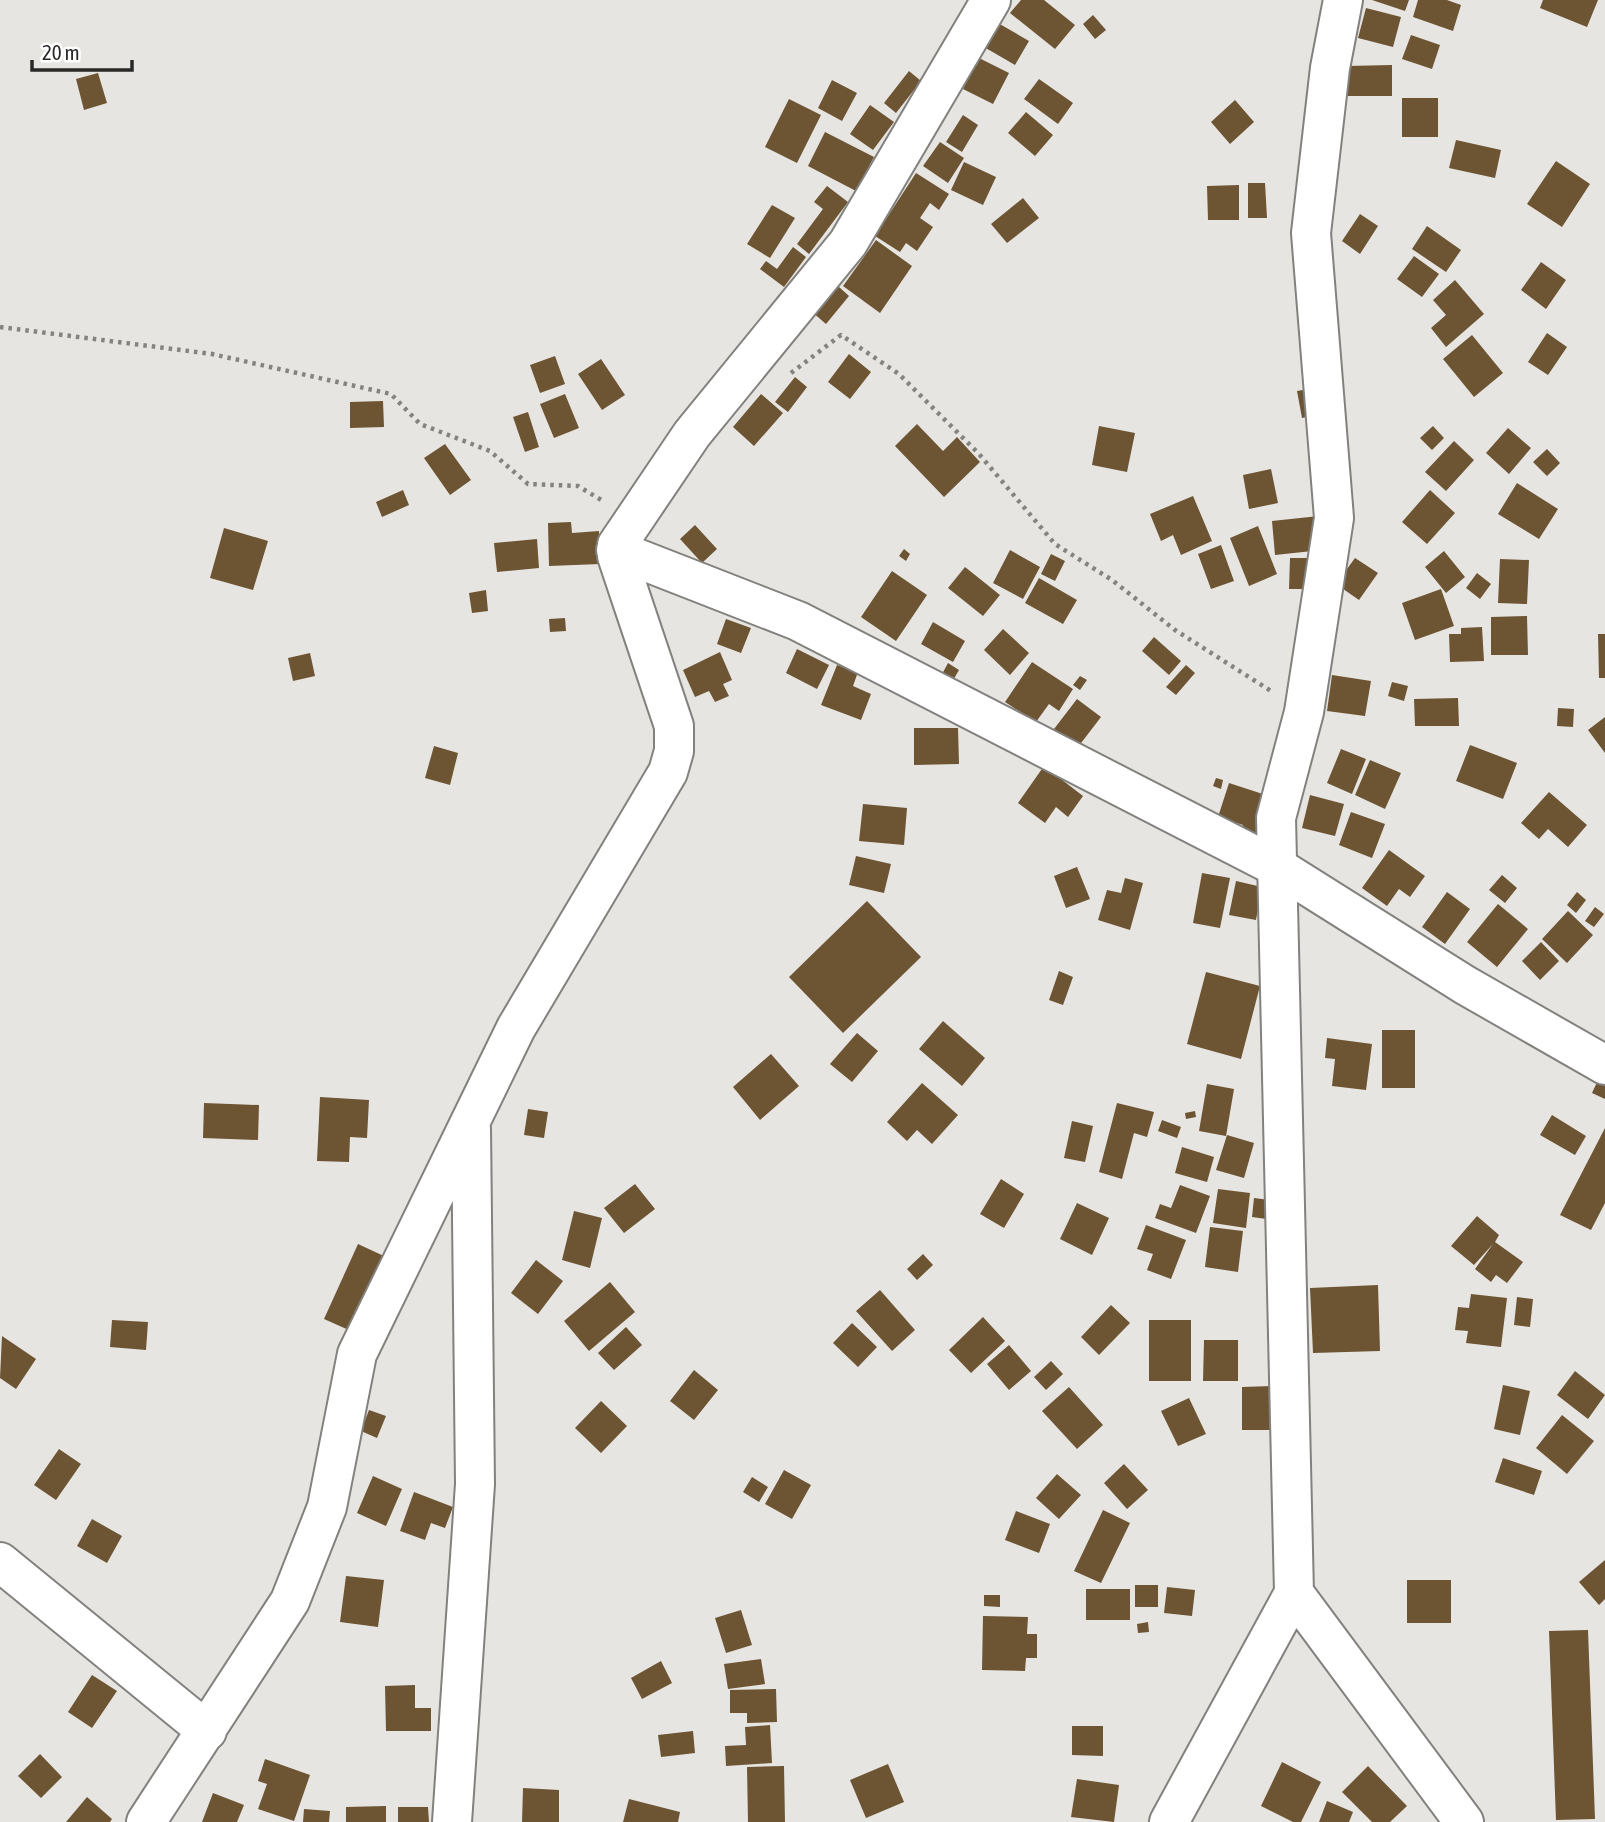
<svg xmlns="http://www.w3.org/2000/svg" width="1605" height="1822" font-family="'Asap Condensed',sans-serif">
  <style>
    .building { fill: #6d5432 }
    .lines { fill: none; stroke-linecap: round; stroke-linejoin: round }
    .minor-casing { stroke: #83817e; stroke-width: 42 }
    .path { stroke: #848381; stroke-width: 4.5; stroke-dasharray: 3.5 5; stroke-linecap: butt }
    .minor { stroke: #fff; stroke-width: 38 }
  </style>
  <rect width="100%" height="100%" fill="#e7e5e2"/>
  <path class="building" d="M1021,0H1044L1075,25L1055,49L1010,13Z
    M1372,0H1409L1405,11Z
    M1418,0H1447L1461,5L1453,31L1413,17Z
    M1543,0H1598L1587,27L1540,8Z
    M1366,8L1401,17L1393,47L1358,38Z
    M1093,15L1106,30L1095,39L1083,24Z
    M998,23L1029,41L1015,65L984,47Z
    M1411,35L1440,45L1432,69L1402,59Z
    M979,58L1009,73L993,104L963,89Z
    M1392,65V96H1346V66Z
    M909,71L921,81L896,113L884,103Z
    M98,73L107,103L84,110L76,79Z
    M1039,79L1073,103L1058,124L1024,99Z
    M832,80L857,93L842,121L818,108Z
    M1402,98H1438V137H1402Z
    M789,99L821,115L797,163L765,147Z
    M1235,100L1254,122L1230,144L1211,122Z
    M870,105L894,122L873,150L850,134Z
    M1026,112L1053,135L1035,156L1008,133Z
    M963,115L978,125L962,152L946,142Z
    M825,132L874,157L856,191L808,166Z
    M1456,140L1501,150L1495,178L1449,168Z
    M940,142L964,158L948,183L923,166Z
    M1556,161L1590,184L1562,227L1527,204Z
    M964,162L996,177L983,205L951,190Z
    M916,173L949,194L939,210L930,203L920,218L933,227L917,251L906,243L900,252L875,236Z
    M1248,183H1265L1267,218H1248Z
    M1239,185V220H1208L1207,186Z
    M827,186L848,202L809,254L797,244L823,209L814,202Z
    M1023,198L1039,218L1007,243L991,224Z
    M772,205L795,218L770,258L747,244Z
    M1360,214L1378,226L1360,254L1342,241Z
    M1427,226L1461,250L1446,272L1412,249Z
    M876,240L912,266L880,313L843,286Z
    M793,247L806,257L784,287L760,269L766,261L777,269Z
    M1414,256L1439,274L1422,297L1397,279Z
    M1541,262L1566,280L1546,309L1521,290Z
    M828,277L849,296L826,324L804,305Z
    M1455,280L1484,314L1446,347L1431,328L1446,315L1433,300Z
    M1547,333L1567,347L1548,375L1528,362Z
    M1472,335L1503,373L1474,397L1443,359Z
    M849,354L871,372L850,399L828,382Z
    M555,356L565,384L540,393L530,365Z
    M601,359L625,395L602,410L578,374Z
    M795,377L807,387L788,412L775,402Z
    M1314,388L1319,414L1302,418L1297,391Z
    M565,394L579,428L554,438L540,404Z
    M761,394L783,413L754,446L733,427Z
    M383,401L384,427L350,428V402Z
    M528,412L539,447L525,452L513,417Z
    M917,424L943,451L957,437L980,462L944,497L895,446Z
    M1099,426L1135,433L1127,472L1092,465Z
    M1433,426L1444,438L1432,450L1420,438Z
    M1508,428L1531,448L1509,474L1486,453Z
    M1454,441L1474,460L1446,491L1425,472Z
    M445,444L471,480L450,495L424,458Z
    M1547,449L1560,463L1547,476L1533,462Z
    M1271,469L1278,503L1249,509L1243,475Z
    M1517,483L1558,509L1539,539L1498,514Z
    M403,490L409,505L382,517L376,502Z
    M1430,490L1455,513L1427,544L1402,522Z
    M1193,496L1212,541L1181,555L1173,535L1161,541L1150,514Z
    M1319,516L1322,550L1275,555L1272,521Z
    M571,522L572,533L599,531L600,564L549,566L548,523Z
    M695,525L717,549L702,563L680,539Z
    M1258,526L1277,574L1249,586L1230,538Z
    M224,528L268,541L253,590L210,578Z
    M537,539L539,568L497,572L494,543Z
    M1221,545L1234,581L1211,589L1198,554Z
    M904,549L910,554L906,561L899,556Z
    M1010,550L1040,567L1023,599L993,583Z
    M1444,551L1465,577L1446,593L1425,567Z
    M1051,554L1065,561L1055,581L1041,574Z
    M1290,558H1316L1315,589H1289Z
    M1355,558L1378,573L1359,600L1336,584Z
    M1500,559L1529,560L1527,604L1498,603Z
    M965,567L1000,595L983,616L948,588Z
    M892,571L927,595L896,641L861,617Z
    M1477,573L1491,584L1480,599L1466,588Z
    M1039,578L1077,600L1063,624L1025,603Z
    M1441,589L1454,626L1415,640L1402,603Z
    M486,590L488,611L472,613L469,593Z
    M1527,616L1528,655H1491V617Z
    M565,618L566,631L550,632L549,619Z
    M726,619L751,628L741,653L717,644Z
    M933,622L965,641L953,662L921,644Z
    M1482,627L1484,661L1450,662L1449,634H1461V628Z
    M1003,629L1029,653L1010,675L984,650Z
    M1598,634H1605V678H1599Z
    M1154,637L1181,661L1169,675L1142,651Z
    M797,649L829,665L817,689L786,673Z
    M720,652L732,680L723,684L729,696L715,702L709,691L695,697L683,670Z
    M310,653L315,676L293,681L288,658Z
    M1032,662L1073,689L1059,711L1049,704L1036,722L1005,702Z
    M948,663L959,670L952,682L941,676Z
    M837,665L858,672L853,686L871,694L861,720L821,705Z
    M1186,665L1195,673L1176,695L1166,687Z
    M1332,675L1371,681L1365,716L1327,711Z
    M1080,676L1087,680L1080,690L1073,685Z
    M1392,682L1408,686L1404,701L1388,696Z
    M1458,698L1459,726H1415L1414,699Z
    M1077,699L1101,717L1078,747L1054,729Z
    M1558,708L1574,709L1573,727L1557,726Z
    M1605,717V753L1588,730Z
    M914,728H958L959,764L914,765Z
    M1470,745L1517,763L1503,799L1456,781Z
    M434,746L458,753L450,785L425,778Z
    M1341,749L1366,759L1352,794L1327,783Z
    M1370,760L1401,773L1385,809L1355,795Z
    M1044,766L1083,796L1068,817L1056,807L1045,823L1018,803Z
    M1216,778L1223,780L1221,789L1213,786Z
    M1229,783L1272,797L1257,843L1239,837L1243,825L1218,817Z
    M1549,792L1587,825L1568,847L1548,829L1539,839L1521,823Z
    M1310,795L1344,804L1335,836L1302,828Z
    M863,804L907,808L904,845L859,841Z
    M1351,812L1385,824L1372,858L1339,845Z
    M1389,850L1425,876L1410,897L1399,889L1387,906L1362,888Z
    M856,856L891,864L884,893L849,885Z
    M1077,867L1090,899L1066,908L1054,876Z
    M1202,873L1230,878L1220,928L1193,923Z
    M1502,875L1517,888L1505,903L1489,890Z
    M1125,878L1143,883L1130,930L1098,920L1107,890L1121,893Z
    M1236,881L1262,887L1256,920L1229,915Z
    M1447,892L1470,909L1445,944L1422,927Z
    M1577,892L1586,900L1576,913L1567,905Z
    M867,901L921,957L843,1033L789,977Z
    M1498,904L1528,929L1497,967L1467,942Z
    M1595,907L1604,914L1594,927L1585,921Z
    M1568,911L1593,935L1567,963L1542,939Z
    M1541,942L1559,961L1540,980L1522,961Z
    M1059,971L1073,977L1063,1005L1049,1000Z
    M1206,972L1260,986L1241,1059L1187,1044Z
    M943,1021L985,1058L962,1086L919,1049Z
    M1382,1030H1415V1088H1382Z
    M857,1033L878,1051L852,1082L830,1064Z
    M1327,1038L1372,1044L1366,1090L1332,1086L1335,1059L1325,1058Z
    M771,1054L799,1086L760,1120L733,1087Z
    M1599,1078L1605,1080V1099L1592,1093Z
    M922,1083L958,1115L932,1144L917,1130L907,1141L887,1122Z
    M1207,1084L1234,1089L1226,1136L1199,1131Z
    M320,1097L369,1100L367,1138L350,1137L349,1162L317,1161Z
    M204,1103L259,1105L258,1140L203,1138Z
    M1117,1103L1154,1112L1147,1137L1134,1133L1122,1179L1099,1172Z
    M528,1109L548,1112L544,1138L524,1135Z
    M1195,1111L1196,1117L1186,1119L1185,1113Z
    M1552,1115L1586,1136L1575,1155L1540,1135Z
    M1162,1120L1181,1127L1177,1138L1158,1131Z
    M1072,1121L1093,1126L1085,1162L1064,1158Z
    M1605,1128V1203L1591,1230L1560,1215Z
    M1227,1135L1254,1143L1244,1178L1216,1170Z
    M1182,1147L1214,1157L1207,1182L1175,1173Z
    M1001,1179L1024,1194L1004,1228L980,1214Z
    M635,1184L655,1209L624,1233L604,1208Z
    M1180,1185L1210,1196L1196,1233L1155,1218L1160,1204L1171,1208Z
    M1218,1189L1250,1193L1246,1228L1213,1223Z
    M1254,1198L1277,1201L1274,1220L1252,1217Z
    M1077,1203L1109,1218L1092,1255L1060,1239Z
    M574,1211L602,1218L590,1268L562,1260Z
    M1477,1216L1499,1235L1495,1242L1523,1262L1507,1283L1496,1275L1491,1282L1475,1269L1493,1244L1474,1265L1451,1246Z
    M1146,1225L1186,1240L1171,1279L1147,1270L1153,1254L1137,1249Z
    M1210,1227L1243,1231L1238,1272L1205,1267Z
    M358,1244L386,1257L351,1331L324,1319Z
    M923,1254L933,1265L917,1280L907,1269Z
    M536,1260L563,1281L538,1314L511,1293Z
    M610,1282L635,1312L589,1351L564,1321Z
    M1378,1285L1380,1351L1313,1353L1310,1288Z
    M880,1290L915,1330L892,1351L856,1311Z
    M1471,1294L1507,1298L1501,1347L1466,1343L1468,1331L1455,1330L1458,1307L1469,1308Z
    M1517,1297L1533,1299L1530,1327L1514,1325Z
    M1111,1305L1130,1323L1099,1355L1081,1337Z
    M983,1317L1005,1341L971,1373L949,1350Z
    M112,1320L148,1322L146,1350L110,1347Z
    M1149,1320H1191V1381H1149Z
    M852,1323L877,1347L858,1367L833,1343Z
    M626,1327L642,1345L614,1370L598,1353Z
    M2,1336L36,1359L16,1389L0,1378Z
    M1204,1340H1238V1381H1203Z
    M1009,1345L1031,1371L1009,1390L987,1364Z
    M1051,1361L1063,1374L1046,1390L1034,1377Z
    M694,1370L718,1390L694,1420L670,1401Z
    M1575,1371L1605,1395L1588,1419L1557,1395Z
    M1503,1385L1530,1391L1520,1435L1494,1429Z
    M1273,1386V1430H1242V1387Z
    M1069,1387L1103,1425L1077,1449L1042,1411Z
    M1189,1398L1206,1434L1178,1446L1161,1411Z
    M601,1401L627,1426L601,1453L575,1428Z
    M369,1410L386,1416L377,1438L361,1431Z
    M1562,1415L1594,1441L1567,1474L1536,1448Z
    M59,1449L81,1464L56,1500L34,1485Z
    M1503,1458L1542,1471L1534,1495L1495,1482Z
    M1124,1464L1148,1490L1127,1509L1104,1483Z
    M784,1470L811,1485L792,1519L765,1504Z
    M1057,1474L1081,1495L1059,1519L1036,1498Z
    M373,1476L402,1489L386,1526L357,1513Z
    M752,1477L768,1487L759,1502L743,1492Z
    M414,1492L453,1507L445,1528L431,1523L425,1540L400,1531Z
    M1103,1510L1130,1523L1101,1583L1074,1571Z
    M1016,1511L1050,1524L1039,1553L1005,1540Z
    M92,1519L122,1536L107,1563L77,1546Z
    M1605,1560V1599L1599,1605L1579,1582Z
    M346,1576L384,1580L378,1627L340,1622Z
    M1407,1580H1451V1623H1407Z
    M1135,1585H1158V1607H1135Z
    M1167,1587L1195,1590L1192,1616L1164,1613Z
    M1086,1589H1130V1620H1086Z
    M984,1595H1000V1607L984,1606Z
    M741,1610L752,1645L726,1653L715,1618Z
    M983,1616L1028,1617L1027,1634H1037V1658H1026L1025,1671L982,1670Z
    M1148,1622L1149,1632L1138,1633L1137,1624Z
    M1588,1630L1595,1819L1556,1820L1549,1631Z
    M761,1659L765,1684L728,1689L724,1664Z
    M661,1661L672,1683L642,1699L631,1678Z
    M92,1675L117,1691L92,1728L68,1712Z
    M415,1685V1708H431V1731H386L385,1686Z
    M776,1689L777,1722L747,1723V1713H730V1690Z
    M770,1725L772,1763L726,1766L725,1746L746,1745L745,1727Z
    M1072,1726H1103V1756L1072,1755Z
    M693,1731L695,1753L661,1757L658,1735Z
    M40,1754L62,1777L41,1798L18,1776Z
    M265,1759L310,1775L294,1821L258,1809L267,1784L258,1781Z
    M1282,1762L1321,1782L1301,1822H1293L1261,1806Z
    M888,1764L904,1802L866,1818L850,1780Z
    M784,1766L785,1822H748L747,1767Z
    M1368,1766L1407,1806L1390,1822H1372L1342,1792Z
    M1077,1779L1119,1785L1114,1822L1071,1817Z
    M523,1788L559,1790V1822H522Z
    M213,1793L244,1805L237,1822H202Z
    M87,1797L112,1819L110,1822H66Z
    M629,1799L680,1812L678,1822H623Z
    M1327,1801L1353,1812L1349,1822H1319Z
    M386,1806V1822H346V1807Z
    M398,1807H428L429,1822H398Z
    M304,1809L330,1811L329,1822H303Z"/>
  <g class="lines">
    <defs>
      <path id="minor" d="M616,550L798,621L1279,868L1465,985L1605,1065
        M0,1562L207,1731
        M1294,1593L1464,1822
        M146,1822L290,1601L327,1507L357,1354L516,1028L668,772L674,751V726L617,556V545L692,434L848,243L991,0
        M452,1822L475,1484L471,1128
        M1169,1822L1294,1593L1276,818L1304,712L1334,518L1311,233L1330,68L1343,0"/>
    </defs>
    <use href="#minor" class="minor-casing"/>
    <path class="path" d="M0,327L212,354L391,394L420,424L490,451L528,484L578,486L603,501
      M791,373L841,335L899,374L979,454L1055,544L1112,580L1175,630L1271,691"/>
    <use href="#minor" class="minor"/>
  </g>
  <path d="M32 60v10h100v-10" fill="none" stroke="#282827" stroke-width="3.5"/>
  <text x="42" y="60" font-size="21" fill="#282827" stroke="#ffffff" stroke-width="5" paint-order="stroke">20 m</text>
</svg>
